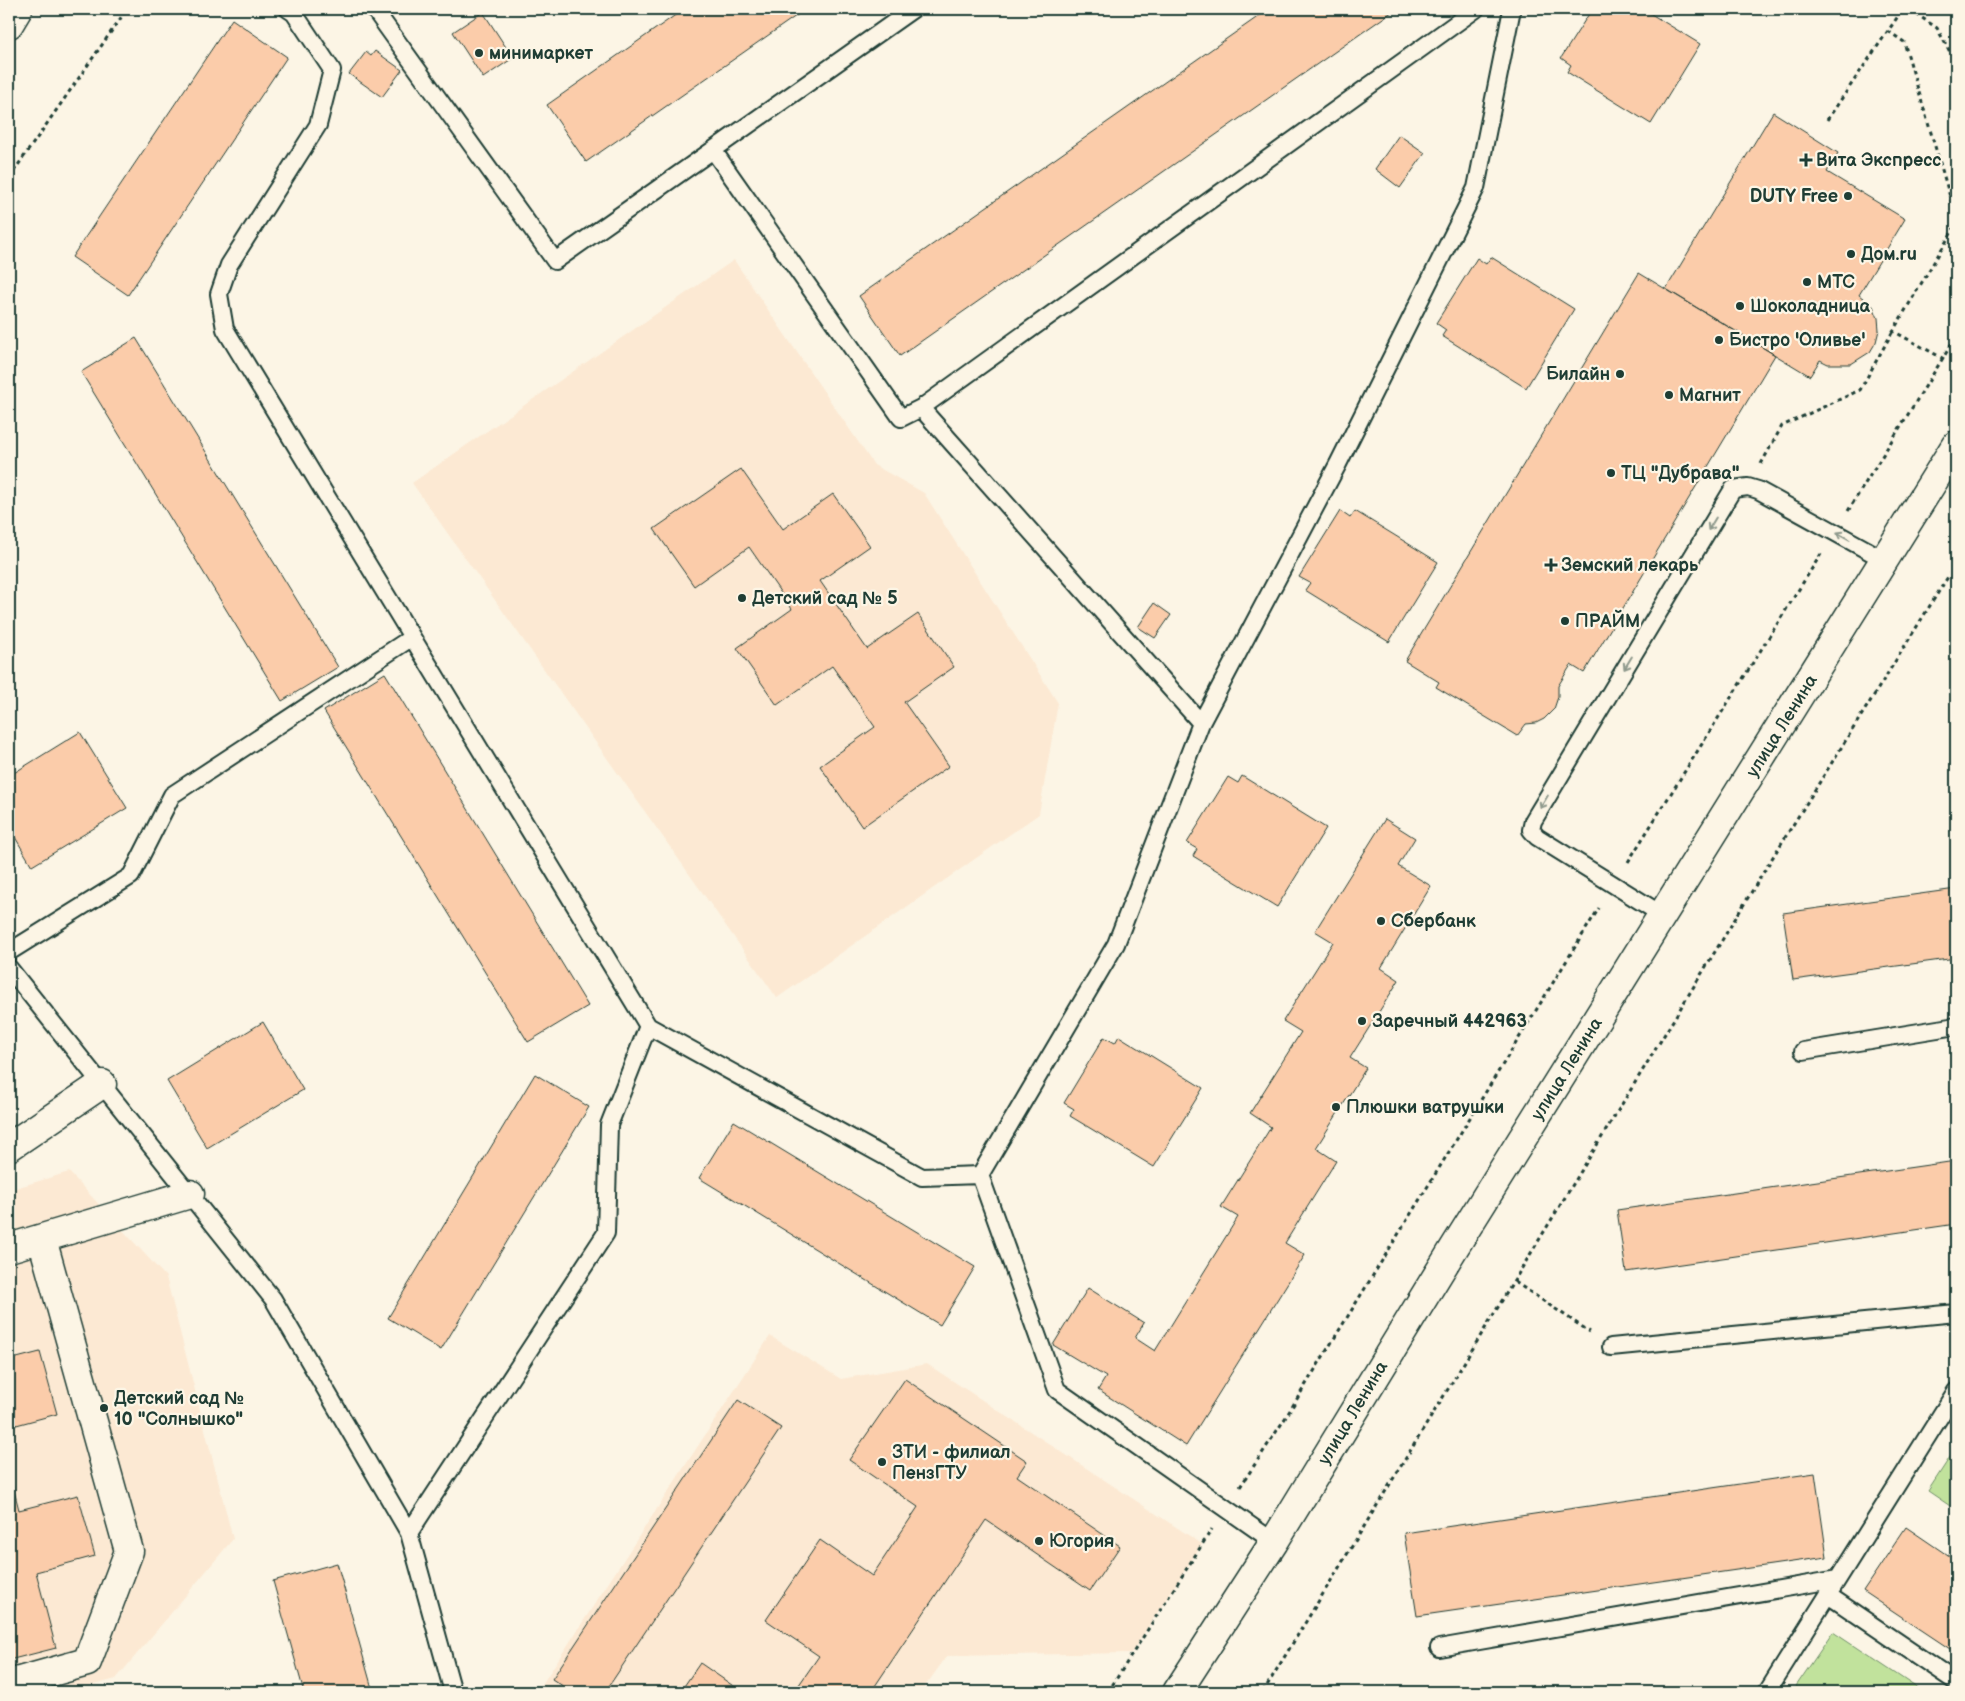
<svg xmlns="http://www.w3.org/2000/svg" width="1965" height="1701" font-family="'Balsamiq Sans',sans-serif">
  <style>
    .built { fill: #fce9d3 }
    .green { fill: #c1e29c; stroke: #709068 }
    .building { fill: #fbccaa; stroke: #1f3d34 }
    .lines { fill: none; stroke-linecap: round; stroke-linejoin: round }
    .service-casing { stroke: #1f3d34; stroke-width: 20 }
    .minor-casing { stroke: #1f3d34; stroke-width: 31 }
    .tertiary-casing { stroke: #1f3d34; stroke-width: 31 }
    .secondary-casing { stroke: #1f3d34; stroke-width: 31 }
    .path { stroke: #1f3d34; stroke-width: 3; stroke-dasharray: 4 4; stroke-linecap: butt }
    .service { stroke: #fcf5e5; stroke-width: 16 }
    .minor { stroke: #fcf5e5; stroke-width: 28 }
    .tertiary { stroke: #fcf5e5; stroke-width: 28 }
    .secondary { stroke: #fcf5e5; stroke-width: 28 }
    .oneway { stroke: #8e998c }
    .poi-dot { fill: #1f3d34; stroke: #fcf5e5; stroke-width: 2 }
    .labels { text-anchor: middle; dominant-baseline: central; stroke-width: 4.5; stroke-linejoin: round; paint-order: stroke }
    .poi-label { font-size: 18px; font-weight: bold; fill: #1f3d34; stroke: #fcf5e5; text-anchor: start }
    .street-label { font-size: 18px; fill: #1f3d34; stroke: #fcf5e5 }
  </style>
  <rect width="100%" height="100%" fill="#fcf5e5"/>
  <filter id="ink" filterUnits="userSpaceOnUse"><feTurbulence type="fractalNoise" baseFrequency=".02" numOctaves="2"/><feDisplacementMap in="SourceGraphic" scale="10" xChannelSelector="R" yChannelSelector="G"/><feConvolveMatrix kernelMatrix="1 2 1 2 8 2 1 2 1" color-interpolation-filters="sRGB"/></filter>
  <g filter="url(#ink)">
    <path class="built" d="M734,260L874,465L924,493L1058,703L1039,814L777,998L412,483Z
      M69,1172L166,1277L233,1539L116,1679L67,1692H9V1190Z
      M770,1336L841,1379L927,1364L1202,1544L1131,1653L947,1656L921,1692H537Z"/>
    <path class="green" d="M1956,1448V1510L1928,1491Z
      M1833,1632L1923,1692H1792Z"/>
    <path class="building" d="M684,9H806L586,162L547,105Z
      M1269,9H1396L900,356L859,296Z
      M1592,9H1643L1700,44L1651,124L1567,72L1571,65L1561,58Z
      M483,12L513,58L483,78L453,32Z
      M232,19L287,57L128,295L72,257Z
      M375,51L402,70L382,97L349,74L366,52L371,56Z
      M1773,112L1838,153L1827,172L1905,219L1859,295L1873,306L1878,318L1879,330L1876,342L1870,352L1851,364H1828L1820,360L1810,376L1666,289Z
      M1399,135L1425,153L1400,188L1375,169Z
      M1491,257L1574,309L1526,388L1442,336L1446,330L1436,323L1477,258L1486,264Z
      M1639,273L1775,355L1584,673L1571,665L1558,686V697L1554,709L1544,719L1536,723L1526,724L1517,736L1436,687L1439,682L1405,661Z
      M136,338L338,667L282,701L81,372Z
      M741,469L783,529L833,494L870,546L820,581L867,649L918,614L954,667L904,702L949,766L862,827L820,766L875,727L832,666L777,705L737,648L792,609L749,547L694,586L654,529Z
      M1340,511L1350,518L1355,511L1438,562L1389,642L1305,590L1310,583L1299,577Z
      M1154,603L1171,615L1155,638L1138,627Z
      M385,673L588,1006L528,1042L324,711Z
      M80,732L127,808L32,866L9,827V776Z
      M1242,776L1326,828L1277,907L1193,856L1197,849L1187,843L1228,777L1238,783Z
      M1385,819L1415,838L1398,866L1431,886L1381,968L1399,980L1350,1058L1366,1068L1316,1148L1336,1161L1285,1243L1305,1255L1186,1446L1098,1390L1106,1377L1053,1345L1088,1288L1144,1323L1135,1338L1155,1351L1238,1217L1221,1207L1271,1127L1250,1113L1301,1032L1283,1021L1333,942L1315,931Z
      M1956,889V958L1793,980L1783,913Z
      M263,1022L303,1090L207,1148L167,1081Z
      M1119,1036L1203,1088L1154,1167L1070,1116L1074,1109L1064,1103L1104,1037L1115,1043Z
      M535,1074L589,1107L441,1350L388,1318Z
      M734,1121L975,1267L940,1325L699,1178Z
      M1956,1161V1224L1626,1272L1617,1210Z
      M40,1352L57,1414L9,1427V1360Z
      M905,1379L1027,1461L1017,1476L1120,1546L1090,1591L986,1520L871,1692H794L819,1656L766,1620L820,1540L872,1576L918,1507L849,1460Z
      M738,1400L781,1428L605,1692H572L552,1679Z
      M9,1471L19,1510L78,1495L95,1556L36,1572L56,1648L9,1660Z
      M1815,1473L1827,1557L1417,1616L1404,1533Z
      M1906,1527L1956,1561V1653L1863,1591Z
      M337,1563L373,1692H304L273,1581Z
      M700,1663L742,1692H680Z"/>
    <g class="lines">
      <defs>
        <path id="service" d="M288,9L294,13L332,70L318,125L229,265L219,294L225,329L648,1026L922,1177L980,1175L1057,1390L1274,1542
          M374,9L555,261L713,150L901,418L921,408L1476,9
          M713,150L913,9
          M921,408L1201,723
          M1664,916L1537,837L1531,830L1533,821L1733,489L1748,487L1758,490L1885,560
          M9,952L131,876L172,795L411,638
          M9,968L273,1299L409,1533L453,1692
          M1803,1051L1956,1026
          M980,1175L1116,944L1201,723L1338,464L1476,188L1512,9
          M1611,1347L1956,1313
          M409,1533L606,1233L609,1125L648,1026
          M1828,1595L1956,1682
          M1439,1648L1838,1579
          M1767,1692L1956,1391"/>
        <path id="minor" d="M9,1147L102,1084
          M9,1248L190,1194
          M9,1684L87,1662L129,1551L42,1239"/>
        <path id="tertiary" d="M9,24L18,9"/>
        <path id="secondary" d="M1177,1692L1274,1542L1454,1248L1956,445"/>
      </defs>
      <use href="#service" class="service-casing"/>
      <use href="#minor" class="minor-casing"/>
      <use href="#tertiary" class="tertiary-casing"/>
      <use href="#secondary" class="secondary-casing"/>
      <path class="path" d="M1909,9L1937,28L1956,63
        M1888,31L1904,42L1956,217
        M1827,120L1903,9
        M9,178L127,9
        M1944,359L1893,331L1956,225
        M1761,464L1782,426L1860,390L1893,331
        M1848,511L1956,337
        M1628,862L1821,554
        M1515,1282L1590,1332
        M1240,1487L1284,1420L1599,908
        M1108,1692L1212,1529
        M1263,1692L1771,860L1956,564"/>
      <use href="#service" class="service"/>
      <use href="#minor" class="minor"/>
      <use href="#tertiary" class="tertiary"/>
      <use href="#secondary" class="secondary"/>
    </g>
    <defs><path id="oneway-shaft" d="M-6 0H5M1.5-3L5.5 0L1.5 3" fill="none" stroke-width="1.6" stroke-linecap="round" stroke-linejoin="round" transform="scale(1.25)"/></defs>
    <g class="oneway">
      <use href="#oneway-shaft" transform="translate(1712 524) rotate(121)"/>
      <use href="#oneway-shaft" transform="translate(1843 536) rotate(-150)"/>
      <use href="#oneway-shaft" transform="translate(1628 663) rotate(121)"/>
      <use href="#oneway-shaft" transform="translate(1544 802) rotate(121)"/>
    </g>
  </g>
  <g class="poi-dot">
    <circle cx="479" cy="53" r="5"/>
    <path d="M1803.5 152.5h5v5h5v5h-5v5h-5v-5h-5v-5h5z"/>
    <circle cx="1848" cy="196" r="5"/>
    <circle cx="1851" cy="254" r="5"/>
    <circle cx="1807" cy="282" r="5"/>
    <circle cx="1740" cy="306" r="5"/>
    <circle cx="1719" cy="340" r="5"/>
    <circle cx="1620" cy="374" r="5"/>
    <circle cx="1669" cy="395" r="5"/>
    <circle cx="1611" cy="473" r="5"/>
    <path d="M1548.5 557.5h5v5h5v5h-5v5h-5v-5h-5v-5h5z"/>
    <circle cx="742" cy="598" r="5"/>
    <circle cx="1565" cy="621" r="5"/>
    <circle cx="1381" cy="921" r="5"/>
    <circle cx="1362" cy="1021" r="5"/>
    <circle cx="1336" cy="1107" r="5"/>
    <circle cx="104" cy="1408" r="5"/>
    <circle cx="882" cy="1462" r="5"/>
    <circle cx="1039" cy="1541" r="5"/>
  </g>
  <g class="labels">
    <g class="poi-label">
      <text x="489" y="53">минимаркет</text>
      <text x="1816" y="160">Вита Экспресс</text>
      <text x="1838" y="196" text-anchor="end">DUTY Free</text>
      <text x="1861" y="254">Дом.ru</text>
      <text x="1817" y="282">МТС</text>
      <text x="1750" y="306">Шоколадница</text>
      <text x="1729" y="340">Бистро 'Оливье'</text>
      <text x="1610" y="374" text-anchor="end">Билайн</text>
      <text x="1679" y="395">Магнит</text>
      <text x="1621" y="473">ТЦ "Дубрава"</text>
      <text x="1561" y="565">Земский лекарь</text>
      <text x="752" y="598">Детский сад № 5</text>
      <text x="1575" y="621">ПРАЙМ</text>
      <text x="1391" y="921">Сбербанк</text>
      <text x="1372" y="1021">Заречный 442963</text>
      <text x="1346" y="1107">Плюшки ватрушки</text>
      <text x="114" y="1398">Детский сад №<tspan x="114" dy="21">10 "Солнышко"</tspan></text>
      <text x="892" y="1452">ЗТИ - филиал<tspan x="892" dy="21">ПензГТУ</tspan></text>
      <text x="1049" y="1541">Югория</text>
    </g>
    <g class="street-label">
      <text transform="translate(1782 726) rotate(-58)">улица Ленина</text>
      <text transform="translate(1567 1069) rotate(-58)">улица Ленина</text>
      <text transform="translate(1353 1413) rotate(-59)">улица Ленина</text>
    </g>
  </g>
  <rect width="1965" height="1701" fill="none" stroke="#fcf5e5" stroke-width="30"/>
  <rect x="15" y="15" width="1935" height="1671" fill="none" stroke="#1f3d34" stroke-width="2" filter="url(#ink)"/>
</svg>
